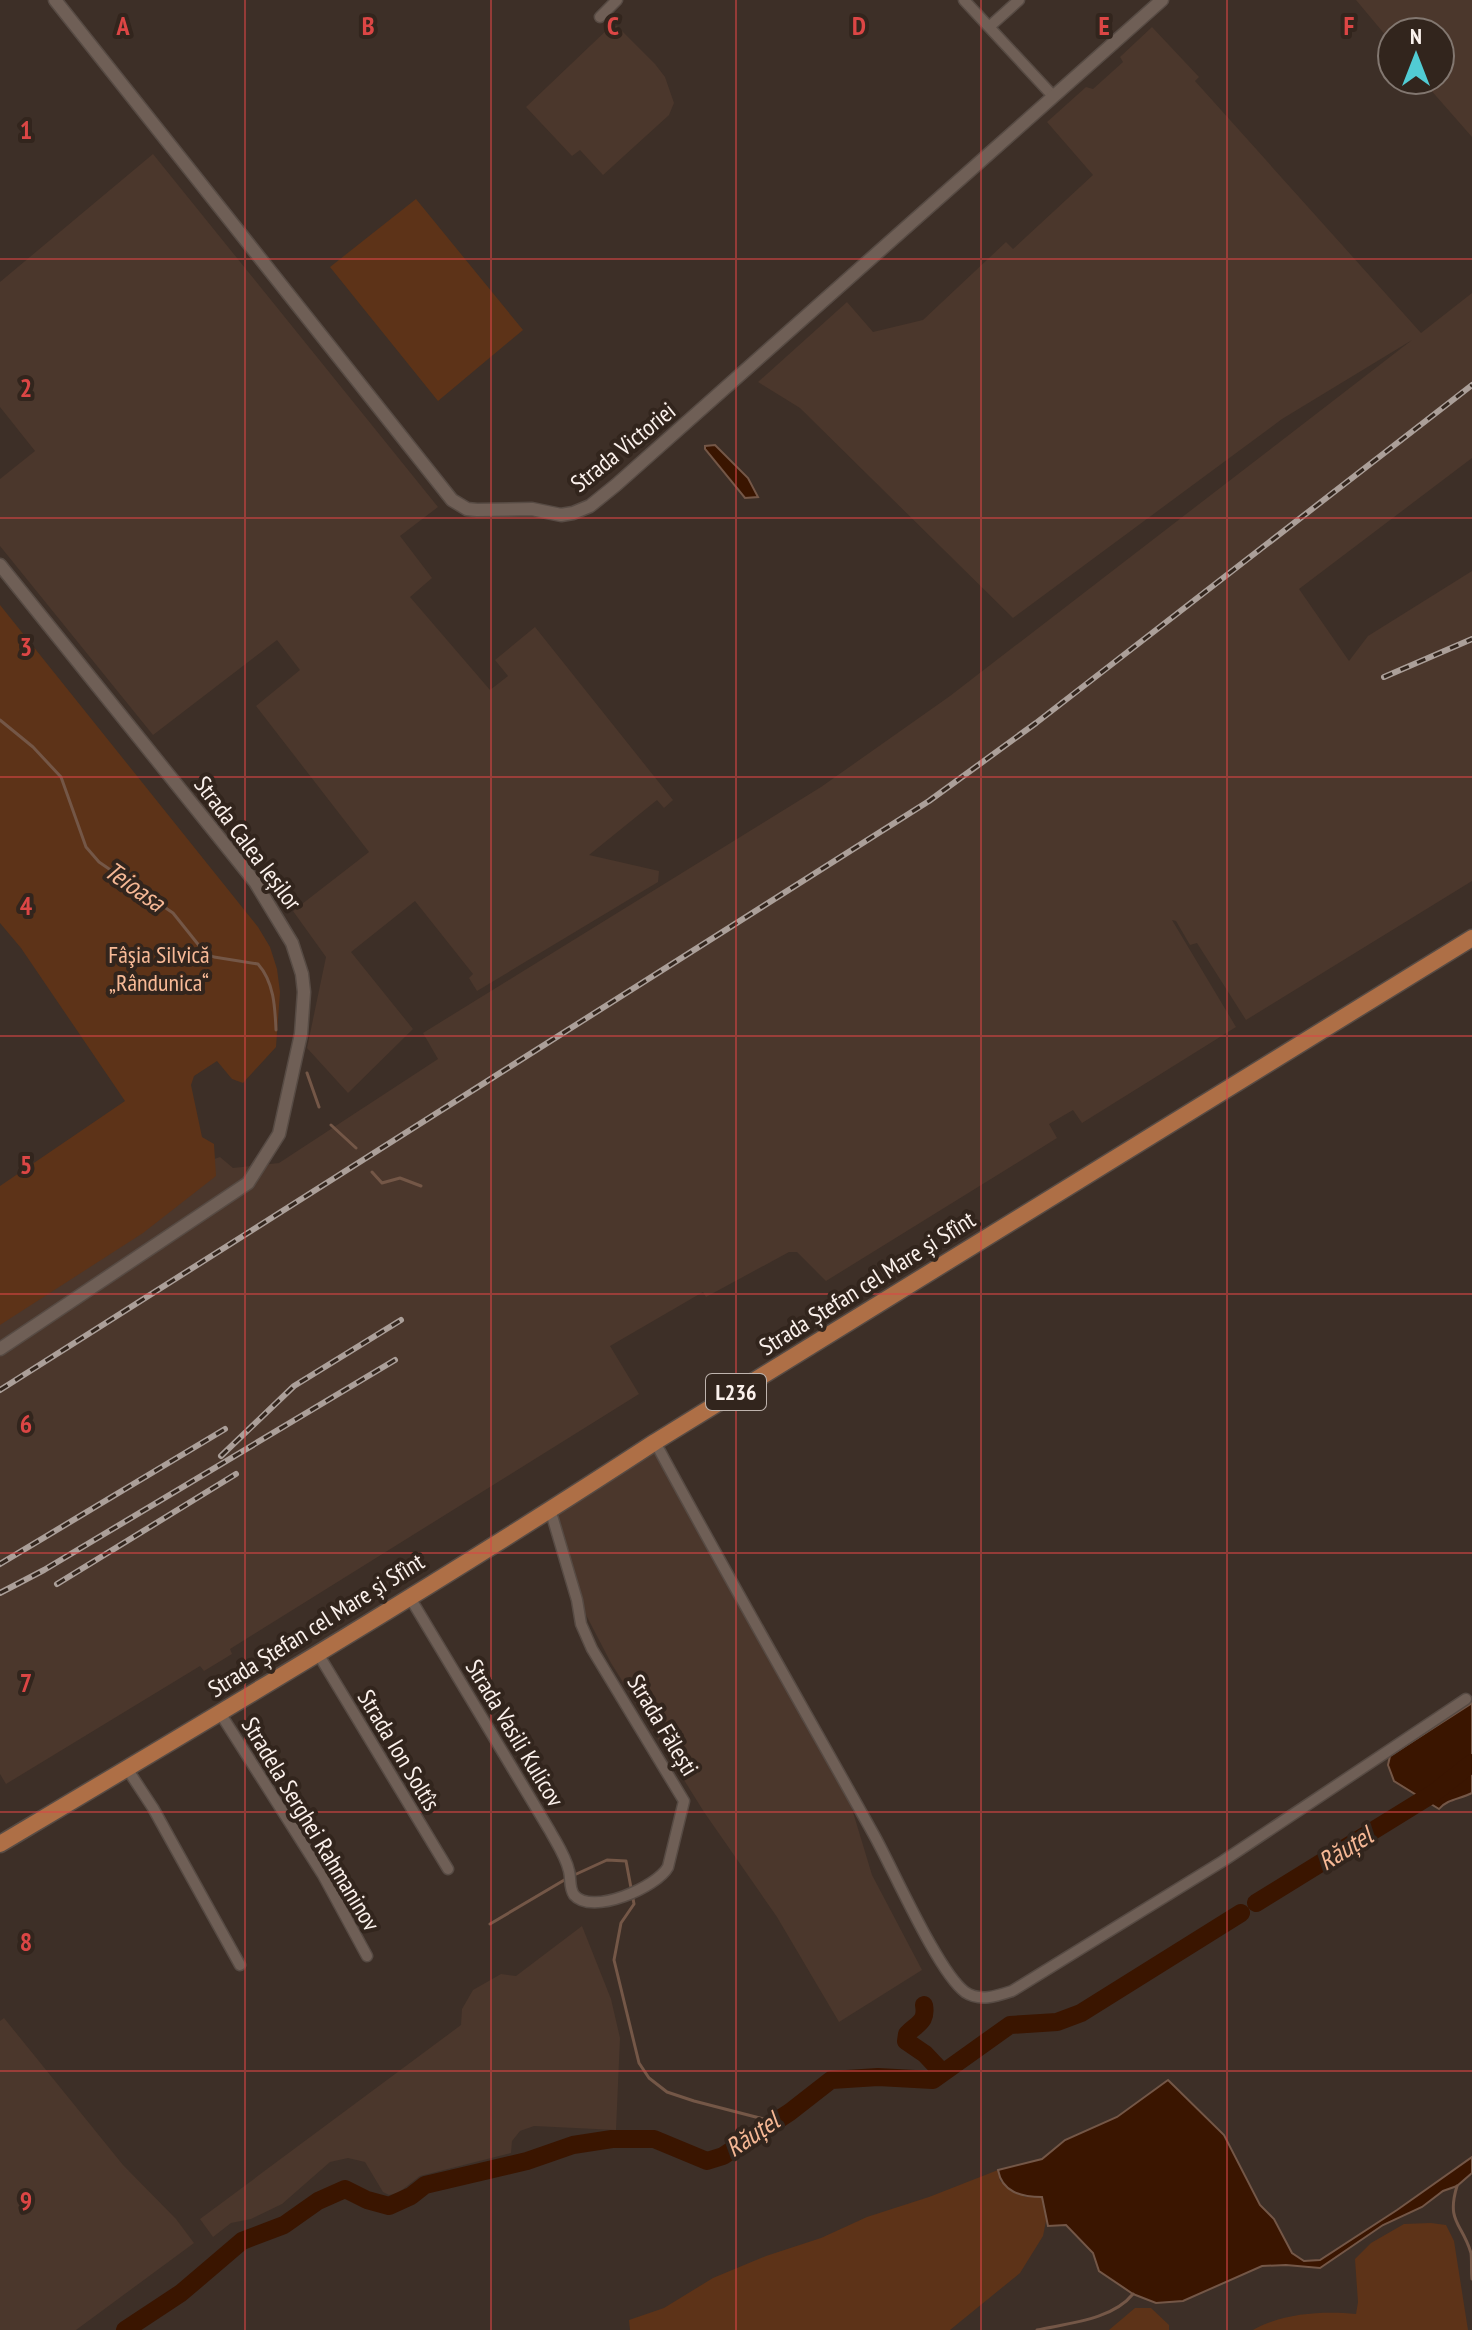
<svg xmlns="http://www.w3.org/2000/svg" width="1472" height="2330" font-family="'PT Sans Narrow',sans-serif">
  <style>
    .built { fill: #4b372c }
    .green { fill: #5d3318 }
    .water { fill: #3a1500; stroke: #745747; stroke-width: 2 }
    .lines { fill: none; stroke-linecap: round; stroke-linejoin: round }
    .stream { stroke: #745747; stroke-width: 3 }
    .river { stroke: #3a1500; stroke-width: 18 }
    .minor-casing { stroke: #574b44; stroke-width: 13 }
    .tertiary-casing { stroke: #574b44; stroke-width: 15 }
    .primary-casing { stroke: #574b44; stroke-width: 19 }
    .minor { stroke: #6f5f56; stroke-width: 10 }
    .tertiary { stroke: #6f5f56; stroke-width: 12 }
    .primary { stroke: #ae6f46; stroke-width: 16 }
    .rail-casing { stroke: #ab9f99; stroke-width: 6 }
    .rail { stroke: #32251d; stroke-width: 3; stroke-dasharray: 9; stroke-linecap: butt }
    .grid { fill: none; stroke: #dc4645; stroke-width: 2; stroke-opacity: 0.55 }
    .labels { text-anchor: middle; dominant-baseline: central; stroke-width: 8; stroke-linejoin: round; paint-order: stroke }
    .shield { fill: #32251d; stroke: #bfb4ae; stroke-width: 2 }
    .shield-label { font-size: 22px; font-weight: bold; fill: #fbf1ec }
    .street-label { font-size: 24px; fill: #fbf1ec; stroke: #32251d }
    .park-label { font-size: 24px; fill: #f8ba97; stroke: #32251d }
    .water-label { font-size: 26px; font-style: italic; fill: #f6b895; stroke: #32251d }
    .grid-label { font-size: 26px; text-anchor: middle; font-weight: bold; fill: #dc4645; stroke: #32251d; stroke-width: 8; stroke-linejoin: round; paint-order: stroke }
  </style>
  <rect width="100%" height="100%" fill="#3d2f27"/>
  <path class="built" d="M1356,0H1472V137L1422,80H1440V32H1392V43Z
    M611,26H617L655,64L665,77L674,103L669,115L603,175L580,150L572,156L526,107Z
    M1152,27L1199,77L1195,81L1421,333L1472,293V458L1299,589L1349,661L1368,636L1472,571V881L1246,1020L1197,943L1190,945L1176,921L1172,920L1236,1027L1082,1123L1073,1110L1049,1124L1057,1138L826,1281L797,1252H789L706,1297L703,1292L610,1346L639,1394L230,1649L232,1654L204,1671L200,1666L6,1784L0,1774V1297L197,1165L220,1157L233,1168L279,1163L438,1059L423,1033L821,787L950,696L1412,340L1282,419L1013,618L800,408L758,382L847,302L873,332L923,320L1006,242L1013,249L1093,175L1047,122L1086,87L1093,89L1123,62L1120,57Z
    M153,154L438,507L400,536L432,578L410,597L490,690L508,676L495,660L535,627L673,800L664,808L657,800L589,855L659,871L658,882L477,991L469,978L473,974L415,901L351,952L413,1029L348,1093L307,1048L326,957L293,911L369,852L256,706L300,670L277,640L153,735L0,546V479L35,451L0,407V282Z
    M655,1442L843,1779L872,1875L922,1970L839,2022L777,1917L704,1812L611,1663L585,1613L550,1509Z
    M582,1926L611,1999L620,2038L616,2130L534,2126L520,2131L512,2141L511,2153L420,2176L398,2193L389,2195L383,2192L365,2162L348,2158L330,2162L282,2204L251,2219L231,2223L213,2237L200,2219L461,2025L462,2009L473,1990L501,1974L516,1976Z
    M4,2018L123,2165L176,2219L194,2243L76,2330H0V2021Z"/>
  <path class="green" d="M416,199L523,330L438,401L330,267Z
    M0,605L258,927L270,947L277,969L280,992L276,1047L243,1083L232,1079L217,1061L194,1076L191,1085L202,1137L214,1144L216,1176L143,1233L0,1325V1186L125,1101L21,948L0,923Z
    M998,2170L1000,2181L1025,2197H1042L1046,2221L1043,2236L1020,2273L950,2330H630L629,2320L664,2308L713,2278L766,2256L821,2238L867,2217L929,2197Z
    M1431,2223L1446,2225L1454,2241L1468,2330H1253C1283,2313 1323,2311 1356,2314L1358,2302L1355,2259L1371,2243L1404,2224Z
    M1135,2308H1151L1169,2325V2330H1109Z"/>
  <path class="water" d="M715,445L748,478L758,497L745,498L705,449V446Z
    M1472,1703V1793C1461,1799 1447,1799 1439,1809L1394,1781L1388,1765L1390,1756Z
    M1168,2080L1224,2135L1260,2205L1274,2219L1292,2253L1304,2261L1320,2260L1397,2210L1472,2157V2173L1457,2186L1443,2191L1422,2207L1383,2225L1320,2268L1286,2265L1262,2266L1183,2301L1156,2303L1133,2294L1099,2271L1093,2253L1066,2225L1048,2226L1042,2197C1021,2197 1002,2192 998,2170L1042,2159L1065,2140L1117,2117Z"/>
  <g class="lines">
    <path class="stream" d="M0,720L33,747L61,777L86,847L99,862L173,913L205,953L214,957L258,964C274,982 275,1007 276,1030
      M307,1073L319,1107
      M331,1125L356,1148
      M372,1172L382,1183L400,1178L421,1186
      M572,1876L607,1860L626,1861L634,1904L621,1923L614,1960L639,2063L649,2078L667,2092L694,2101L775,2122
      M490,1924L566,1879
      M1457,2186C1446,2222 1462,2223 1471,2253C1472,2261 1471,2271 1472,2279
      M1037,2330C1069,2323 1112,2320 1133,2294"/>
    <path class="river" d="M1256,1903L1434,1793L1472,1763
      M924,2005C927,2022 918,2023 907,2034L906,2041L925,2054L942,2072
      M125,2330L181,2293L242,2241L284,2225L318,2201L345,2189L367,2200L389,2206L411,2196L425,2185L527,2161L573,2145L612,2139H654L707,2161L723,2156L790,2112L831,2080L878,2077L933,2080L1010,2025L1057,2022L1081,2013L1241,1913"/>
    <defs>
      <path id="minor" d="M964,0L1053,96
        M600,17L617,0
        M989,27L1019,0
        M655,1442C726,1574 801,1704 874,1835C893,1869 938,1972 965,1992C980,2002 997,1996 1012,1991L1223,1861L1466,1699
        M409,1596L550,1831C557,1844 566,1857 569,1871C571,1878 569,1888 574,1895C592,1916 657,1887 668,1867L684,1801L592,1649L581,1624L577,1600L550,1509
        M317,1652L448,1869
        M220,1713L323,1875L367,1956
        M126,1767L153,1808L240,1965"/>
      <path id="tertiary" d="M55,0L452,500L467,509L477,510L532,509L561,515L573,513L590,506L616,485L1162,0
        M0,565L255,882L292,943L302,974L304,992L301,1034L279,1134L248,1183L0,1349"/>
      <path id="primary" d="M0,1844C220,1713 441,1582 655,1442L1472,938"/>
    </defs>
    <use href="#minor" class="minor-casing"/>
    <use href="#tertiary" class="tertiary-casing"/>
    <use href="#primary" class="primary-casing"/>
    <use href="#minor" class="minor"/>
    <use href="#tertiary" class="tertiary"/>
    <use href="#primary" class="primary"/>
    <defs>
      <path id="rail" d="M1384,677L1472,639
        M0,1390L929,801L1036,723L1472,385
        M221,1456L294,1386L401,1320
        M0,1564L225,1429
        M57,1584L236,1474
        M0,1593L44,1570L395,1360"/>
    </defs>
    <use href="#rail" class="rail-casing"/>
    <use href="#rail" class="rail"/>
  </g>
  <path class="grid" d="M245,0V2330M491,0V2330M736,0V2330M981,0V2330M1227,0V2330M0,259H1472M0,518H1472M0,777H1472M0,1036H1472M0,1294H1472M0,1553H1472M0,1812H1472M0,2071H1472"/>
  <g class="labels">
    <rect class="shield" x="706" y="1374" width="60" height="36" rx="6"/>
    <g class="shield-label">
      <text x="736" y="1392">L236</text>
    </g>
    <g class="street-label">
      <text transform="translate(623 447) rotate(-39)">Strada Victoriei</text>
      <text transform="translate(248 843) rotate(53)">Strada Calea Ieșilor</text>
      <text transform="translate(867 1283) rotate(-32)">Strada Ștefan cel Mare și Sfînt</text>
      <text transform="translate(316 1625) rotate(-32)">Strada Ștefan cel Mare și Sfînt</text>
      <text transform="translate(663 1725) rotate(59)">Strada Fălești</text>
      <text transform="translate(515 1733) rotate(59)">Strada Vasili Kulicov</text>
      <text transform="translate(399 1750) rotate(59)">Strada Ion Soltîs</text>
      <text transform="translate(311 1824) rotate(59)">Stradela Serghei Rahmaninov</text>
    </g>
    <g class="park-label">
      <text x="159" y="954">Fâşia Silvică<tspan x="159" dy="28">„Rândunica“</tspan></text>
    </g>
    <g class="water-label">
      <text transform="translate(135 886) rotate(35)">Teioasa</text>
      <text transform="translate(1345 1848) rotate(-32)">Răuțel</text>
      <text transform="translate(752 2134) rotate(-34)">Răuțel</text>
    </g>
  </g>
  <g class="grid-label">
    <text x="123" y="35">A</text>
    <text x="368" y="35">B</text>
    <text x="613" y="35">C</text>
    <text x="859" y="35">D</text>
    <text x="1104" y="35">E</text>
    <text x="1349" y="35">F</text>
    <text x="26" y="139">1</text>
    <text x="26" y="397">2</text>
    <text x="26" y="656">3</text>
    <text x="26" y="915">4</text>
    <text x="26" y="1174">5</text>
    <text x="26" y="1433">6</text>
    <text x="26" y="1692">7</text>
    <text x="26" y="1951">8</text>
    <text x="26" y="2210">9</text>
  </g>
  <g transform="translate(1416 56)"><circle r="38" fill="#32251d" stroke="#827770" stroke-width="2"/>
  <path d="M0-6L14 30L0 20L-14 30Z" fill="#51ccd4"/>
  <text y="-12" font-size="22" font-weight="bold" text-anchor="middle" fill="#fbf1ec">N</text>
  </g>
</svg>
